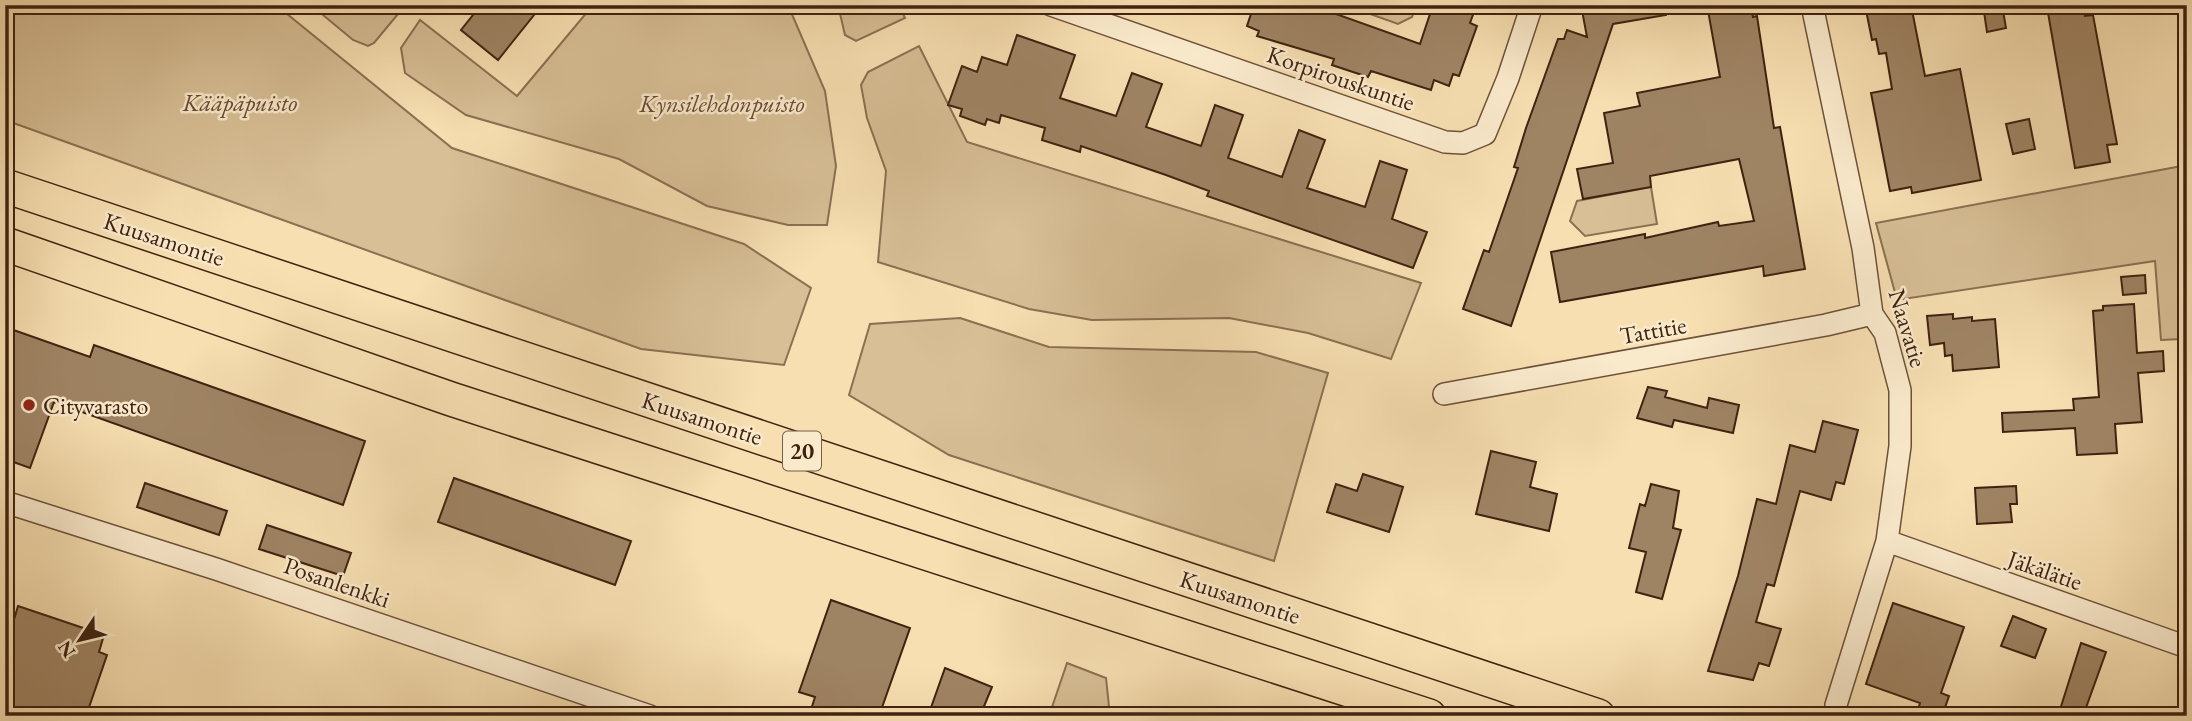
<svg xmlns="http://www.w3.org/2000/svg" width="2192" height="721" font-family="'EB Garamond',serif">
  <style>
    .green { fill: #d8bf96; stroke: #8c7053; stroke-width: 2 }
    .building { fill: #9f8464; stroke: #3f2210; stroke-width: 2 }
    .lines { fill: none; stroke-linecap: round; stroke-linejoin: round }
    .minor-casing { stroke: #6d5138; stroke-width: 24 }
    .trunk-casing { stroke: #3f2210; stroke-width: 36 }
    .minor { stroke: #faeacc; stroke-width: 21 }
    .trunk { stroke: #f7dfb1; stroke-width: 33 }
    .poi-dot { fill: #8f2418; stroke: #faeacc; stroke-width: 2.5 }
    .labels { text-anchor: middle; dominant-baseline: central; stroke-width: 5; stroke-linejoin: round; paint-order: stroke }
    .shield { fill: #faeacc; stroke: #775e48; stroke-width: 2 }
    .shield-label { font-size: 23px; font-weight: bold; fill: #3f2210 }
    .street-label { font-size: 24px; fill: #3f2210; stroke: #faeacc }
    .park-label { font-size: 24px; font-style: italic; fill: #654932; stroke: #faeacc }
    .poi-label { font-size: 24px; fill: #3f2210; stroke: #faeacc; text-anchor: start }
  </style>
  <rect width="100%" height="100%" fill="#f7dfb1"/>
  <filter id="stains"><feTurbulence type="fractalNoise" baseFrequency=".00286" numOctaves="4"/><feColorMatrix values="0 0 0 0 .2 0 0 0 0 .09 0 0 0 0 .02 0 0 0 .5 -.17"/></filter>
  <radialGradient id="worn" r=".72"><stop offset=".6" stop-color="#630" stop-opacity="0"/><stop offset="1" stop-color="#630" stop-opacity=".3"/></radialGradient>
  <path class="green" d="M5,5H276L452,148L744,244L811,288L784,365L641,349L5,120Z
    M311,5H400L403,8L374,43L368,46L353,40Z
    M593,5H788L825,91L836,166L827,225H788L707,206L619,159L466,115L405,73L401,48L420,20L517,96Z
    M838,5H899L905,18L856,41L845,35Z
    M1345,5H1417L1412,17L1398,24Z
    M919,46L967,142L1421,283L1391,359L1308,333L1229,318L1092,320L1029,309L878,262L886,171L867,118L861,85L868,72Z
    M2187,165V256L2178,258L2182,339L2161,340L2155,261L1897,300L1876,223Z
    M1651,187L1657,224L1585,236L1570,221L1577,201Z
    M960,318L1049,347L1256,352L1328,373L1274,561L949,455L849,395L870,324Z
    M1067,663L1106,678L1110,716H1049Z"/>
  <path class="building" d="M481,5H542L498,60L461,30Z
    M1254,5H1311L1420,44L1433,5H1454L1474,12L1470,23L1477,26L1459,76L1453,74L1449,86L1434,80L1431,90L1371,71L1368,77L1332,65L1334,59L1257,36L1259,31L1247,26Z
    M1581,5H1665L1666,15L1613,24L1511,326L1463,309L1484,250L1489,252L1518,168L1514,167L1526,128L1558,39H1564L1567,30L1587,37Z
    M1707,5H1750L1753,17L1757,16L1774,128L1780,127L1805,269L1764,276L1763,266L1560,302L1551,252L1645,234V238L1718,222L1719,226L1754,221L1739,159L1650,176L1651,187L1583,199L1577,169L1613,163L1604,113L1640,106L1637,93L1720,77Z
    M1865,5H1911L1925,76L1960,69L1981,180L1912,193L1911,187L1890,191L1871,93L1892,89L1886,53L1879,54L1876,39L1872,40Z
    M1983,5H2002L2006,28L1987,32Z
    M2059,5H2083L2085,16L2093,15L2117,144L2107,145L2110,162L2075,168L2047,7Z
    M1017,35L1075,55L1060,98L1116,116L1132,73L1162,84L1146,127L1201,146L1215,105L1243,115L1228,158L1282,177L1299,130L1325,140L1307,188L1365,207L1380,161L1407,170L1392,219L1427,232L1413,268L1207,196L1209,191L1166,175L1081,146L1080,152L1042,140L1045,128L1001,115L999,123L987,119L985,125L960,116L962,109L948,105L962,66L977,72L982,57L1007,65Z
    M2029,119L2035,149L2013,154L2006,124Z
    M2145,275L2146,293L2123,295L2121,277Z
    M2134,304L2137,353L2163,351L2164,371L2138,373L2142,422L2115,424L2117,453L2077,455L2075,428L2003,432L2002,413L2074,410L2073,399L2099,397L2093,311L2103,310V306Z
    M1953,314V319L1972,317V321L1995,319L1999,367L1953,371L1952,355L1945,356L1944,343L1930,345L1927,316Z
    M5,327L90,357L94,345L365,441L343,505L54,402L30,468L5,459Z
    M1648,387L1667,391L1665,397L1707,408L1709,398L1739,405L1733,433L1674,420L1672,427L1637,418Z
    M1823,421L1858,430L1844,484L1836,482L1831,500L1800,491L1774,586L1767,584L1756,622L1781,629L1769,666L1759,663L1753,680L1708,671L1738,576L1757,499L1776,504L1790,445L1815,452Z
    M1491,451L1536,462L1530,487L1557,494L1549,531L1476,514Z
    M1363,474L1403,487L1389,532L1327,512L1336,484L1357,491Z
    M454,478L631,541L615,585L438,522Z
    M145,483L227,511L219,535L137,507Z
    M1651,484L1679,491L1673,528L1681,530L1662,599L1636,592L1646,552L1629,548L1640,504L1645,506Z
    M2016,486L2017,504H2010L2012,522L1977,524L1975,488Z
    M267,525L351,553L343,576L259,549Z
    M831,600L910,628L879,716H809L815,697L799,692Z
    M1893,603L1964,627L1941,693L1949,696L1942,716H1916L1920,703L1866,684Z
    M18,606L104,635L99,652L107,655L86,716H5V621L13,623Z
    M2013,616L2046,629L2035,658L2001,646Z
    M2081,643L2106,652L2083,716H2058Z
    M945,668L992,687L980,716H928Z"/>
  <g class="lines">
    <defs>
      <path id="minor" d="M1051,5L1445,142L1463,143L1485,134L1508,78L1532,5
        M1812,5L1863,248L1872,314L1885,333L1900,390V446L1887,541L1836,705
        M1444,394L1826,325L1872,314
        M5,502L216,569L650,716
        M1887,541L2187,647"/>
      <path id="trunk" d="M5,186L1598,716
        M5,244L451,399L1429,716"/>
    </defs>
    <use href="#minor" class="minor-casing"/>
    <use href="#trunk" class="trunk-casing"/>
    <use href="#minor" class="minor"/>
    <use href="#trunk" class="trunk"/>
  </g>
  <circle class="poi-dot" cx="29" cy="405" r="7"/>
  <g class="labels">
    <rect class="shield" x="783" y="431.5" width="38" height="39" rx="5"/>
    <g class="shield-label">
      <text x="802" y="451">20</text>
    </g>
    <g class="street-label">
      <text transform="translate(1341 78) rotate(19)">Korpirouskuntie</text>
      <text transform="translate(164 239) rotate(18)">Kuusamontie</text>
      <text transform="translate(1908 328) rotate(73)">Naavatie</text>
      <text transform="translate(1653 330) rotate(-10)">Tattitie</text>
      <text transform="translate(702 418) rotate(18)">Kuusamontie</text>
      <text transform="translate(2045 570) rotate(19)">Jäkälätie</text>
      <text transform="translate(337 582) rotate(19)">Posanlenkki</text>
      <text transform="translate(1240 597) rotate(18)">Kuusamontie</text>
    </g>
    <g class="park-label">
      <text x="240" y="102">Kääpäpuisto</text>
      <text x="722" y="103">Kynsilehdonpuisto</text>
    </g>
    <g class="poi-label">
      <text x="43" y="405">Cityvarasto</text>
    </g>
  </g>
  <rect width="2192" height="721" fill="none" stroke="#f7dfb1" stroke-width="28"/>
  <rect x="7" y="7" width="2178" height="707" fill="none" stroke="#3f2210" stroke-width="3.5"/>
  <rect x="14" y="14" width="2164" height="693" fill="none" stroke="#3f2210" stroke-width="2"/>
  <g transform="translate(80 640) rotate(235)" stroke="#faeacc" stroke-width="5" paint-order="stroke">
  <path d="M0-5L12 26L0 18L-12 26Z" fill="#3f2210"/>
  <text y="-10" font-size="19" font-weight="bold" text-anchor="middle" fill="#3f2210">N</text>
  </g>
  <rect width="100%" height="100%" filter="url(#stains)"/>
  <rect width="100%" height="100%" fill="url(#worn)"/>
</svg>
